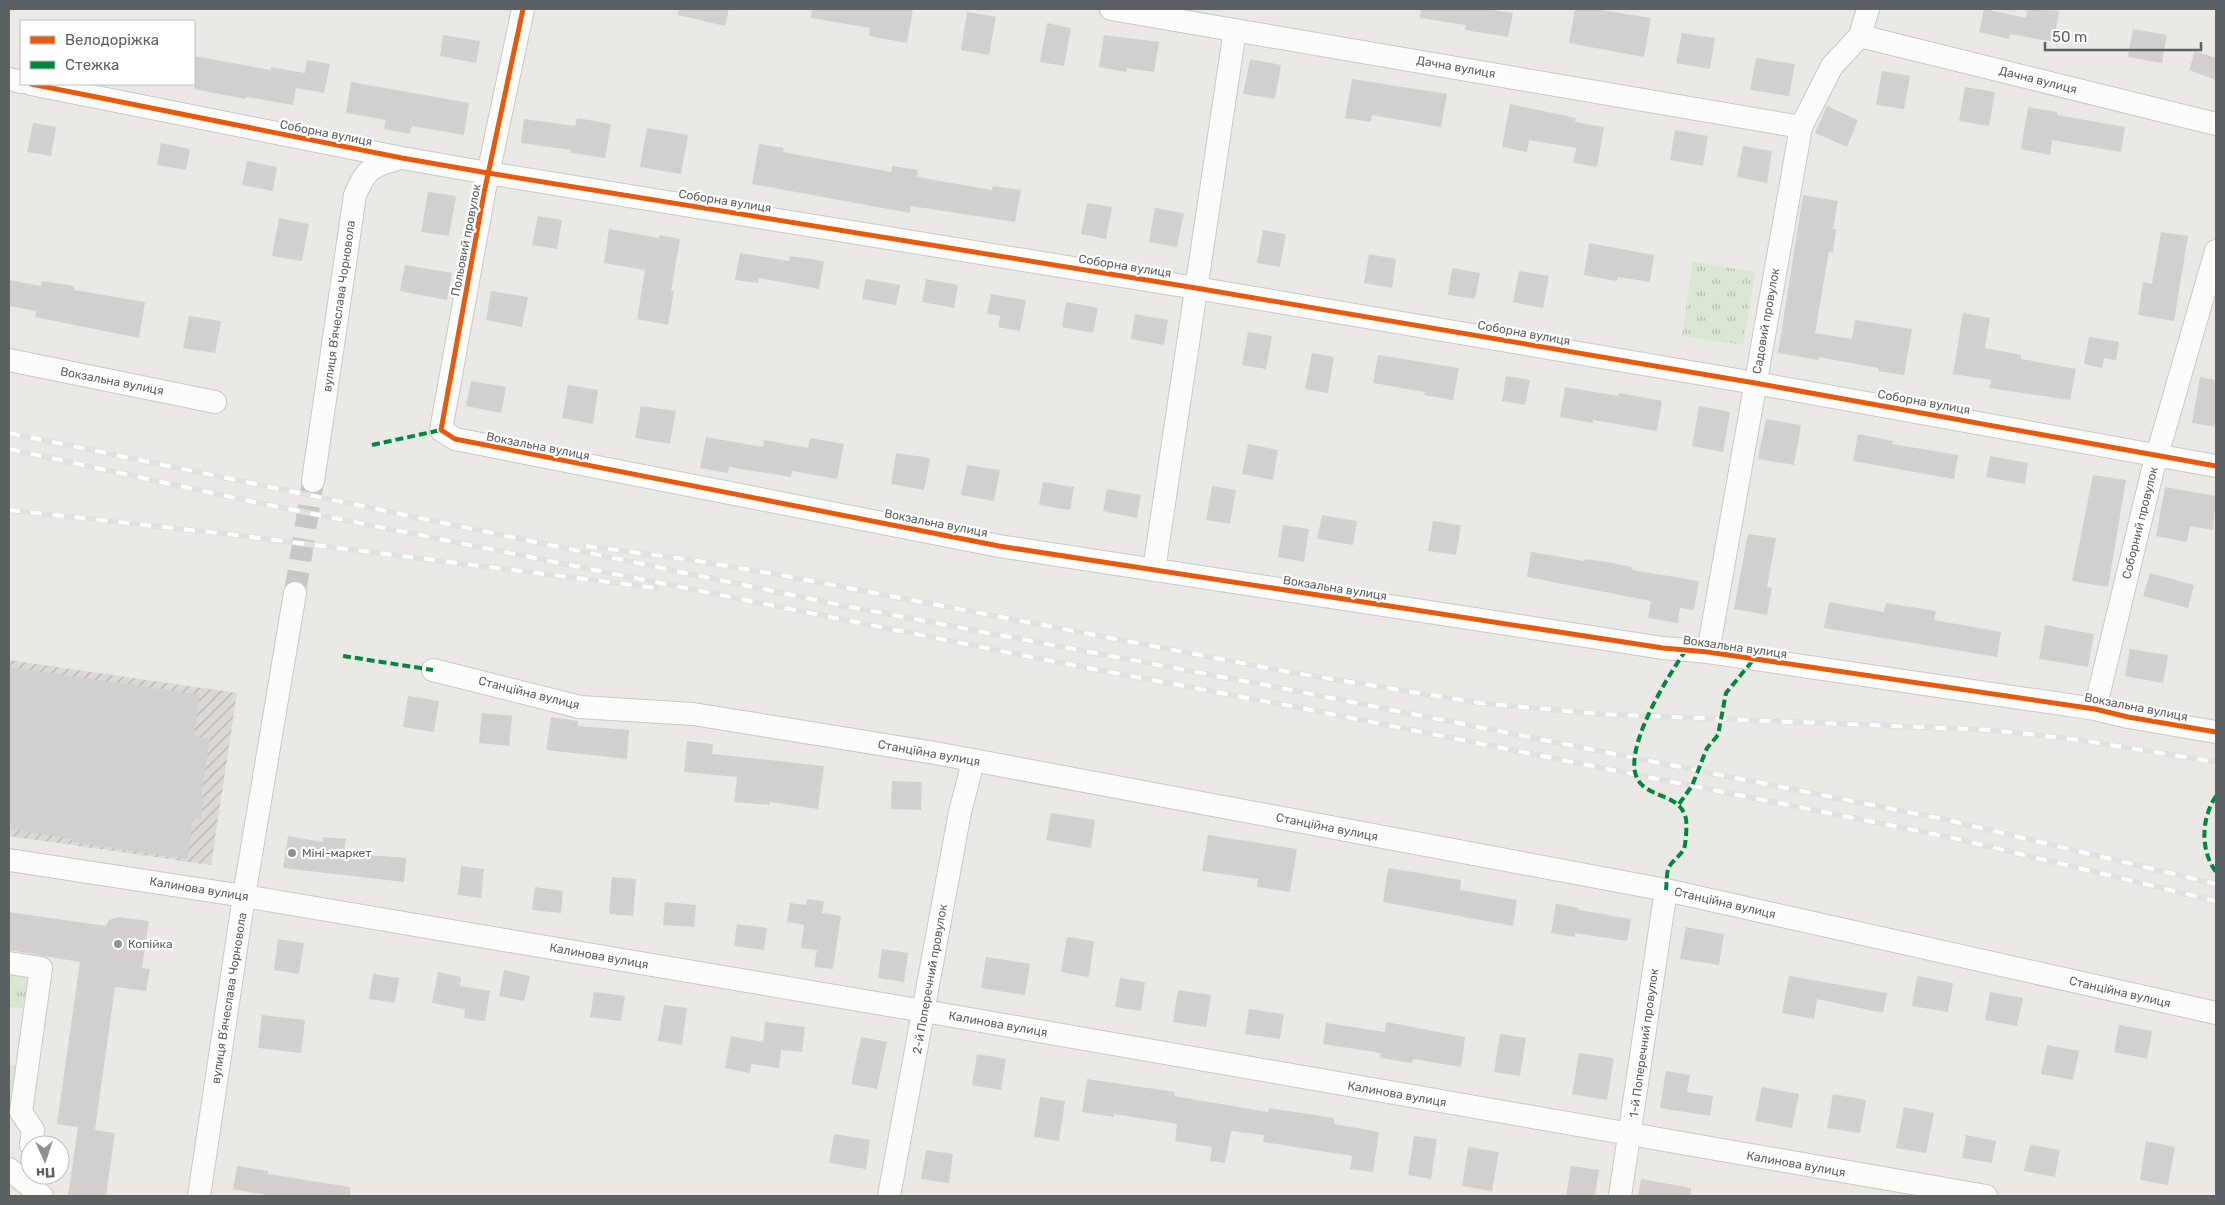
<svg xmlns="http://www.w3.org/2000/svg" width="2225" height="1205" font-family="Rubik,sans-serif">
  <style>
    .industrial { fill: url(#industrial-furrows) }
    .park { fill: url(#park-tufts) }
    .building { fill: #d2d0cf }
    .lines { fill: none; stroke-linecap: round; stroke-linejoin: round }
    .minor-tunnel { stroke: #c7c7c5; stroke-width: 22; stroke-dasharray: 22 11; stroke-linecap: butt }
    .minor-casing { stroke: #c7c7c6; stroke-width: 24 }
    .minor { stroke: #fcfcfb; stroke-width: 22 }
    .rail-casing { stroke: #e1e1e1; stroke-width: 5.5 }
    .rail { stroke: #fff; stroke-width: 4; stroke-dasharray: 11; stroke-linecap: butt }
    .quiet { stroke: #00873e; stroke-width: 4; stroke-dasharray: 8 4; stroke-linecap: butt }
    .cycleway-casing { stroke: #fff; stroke-width: 8 }
    .cycleway { stroke: #e8590c; stroke-width: 5 }
    .poi-dot { fill: #8e9191; stroke: #fff; stroke-width: 2 }
    .labels { text-anchor: middle; dominant-baseline: central; stroke-width: 4.5; stroke-linejoin: round; paint-order: stroke }
    .street-label { font-size: 12px; fill: #5c6163; stroke: #fff }
    .poi-label { font-size: 12px; fill: #5c6163; stroke: #fff; text-anchor: start }
  </style>
  <defs>
    <pattern id="industrial-furrows" width="10" height="10" patternUnits="userSpaceOnUse" patternTransform="scale(1.25)"><rect width="10" height="10" fill="#dbd8d6"/><path d="M-1 1l2-2M0 10L10 0M9 11l2-2" fill="none" stroke="#b5b3b1"/></pattern>
    <pattern id="park-tufts" width="24" height="20" patternUnits="userSpaceOnUse" patternTransform="scale(1.25)"><rect width="24" height="20" fill="#d8e6d2"/><path d="M3 7l-1-3M5 7V3M7 7l1-3M15 17l-1-3M17 17v-4M19 17l1-3" fill="none" stroke="#b2beae"/></pattern>
  </defs>
  <rect width="100%" height="100%" fill="#ebe9e6"/>
  <path class="industrial" d="M9,660L237,693L211,865L9,836Z"/>
  <path class="park" d="M1693,262L1755,272L1743,345L1682,336Z
    M9,972L28,974L23,1008L9,1007Z
    M9,1065L21,1066L15,1104L9,1103Z"/>
  <path class="building" d="M679,9H729L725,26L678,15Z
    M812,9H913L907,43L869,36L870,28L811,18Z
    M1421,9H1486L1513,13L1508,37L1465,30L1466,25L1420,18Z
    M1575,9H1594L1651,18L1644,57L1569,43Z
    M1984,9L2026,18L2027,9L2059,11L2054,42L2010,34L2009,39L1979,32Z
    M967,12L996,17L989,55L961,50Z
    M1047,23L1071,28L1064,66L1040,62Z
    M2133,29L2167,35L2162,63L2128,57Z
    M1682,33L1715,38L1710,69L1676,63Z
    M443,35L480,41L476,63L440,56Z
    M1104,35L1159,42L1154,72L1127,68L1126,72L1099,67Z
    M2195,51L2216,58V80L2189,70Z
    M194,56L271,70V67L305,73L307,60L330,64L324,93L296,88L293,105L246,97L245,99L194,89Z
    M1756,58L1795,64L1789,96L1750,90Z
    M1250,59L1281,65L1275,99L1243,94Z
    M1882,71L1910,76L1904,109L1876,105Z
    M1352,79L1447,94L1441,127L1372,115L1371,122L1345,118Z
    M351,82L469,103L464,135L412,126L410,134L384,129L386,120L346,113Z
    M1965,87L1995,92L1989,126L1959,121Z
    M1510,104L1576,118L1575,122L1604,127L1597,167L1573,163L1576,148L1529,140L1527,152L1502,147Z
    M1827,106L1858,120L1847,147L1815,133Z
    M2028,107L2057,112V115L2125,127L2121,152L2052,140L2050,155L2021,149Z
    M577,118L611,124L605,158L571,153V150L521,143L524,119L575,126Z
    M33,123L56,127L51,156L27,152Z
    M647,128L688,135L681,174L640,167Z
    M1675,130L1708,136L1703,166L1670,160Z
    M161,143L190,149L186,170L157,165Z
    M759,144L784,148L783,152L891,172L892,166L918,170L917,177L992,190L993,186L1021,190L1015,222L911,206L910,213L752,184Z
    M1743,146L1772,151L1767,183L1737,177Z
    M247,161L277,167L273,191L242,185Z
    M428,192L456,196L449,236L421,232Z
    M1803,195L1838,201L1833,229H1836L1833,252L1829,251L1815,333L1852,339L1855,320L1912,329L1904,375L1878,371V368L1819,357L1818,360L1778,353Z
    M1087,203L1112,207L1106,239L1081,234Z
    M1155,208L1184,213L1177,247L1149,242Z
    M538,216L562,220L557,249L532,245Z
    M279,218L309,224L302,261L272,256Z
    M609,229L659,238L660,235L680,239L671,291H674L668,325L637,319L645,270L604,263Z
    M1263,230L1286,234L1280,267L1257,263Z
    M2161,232L2188,236L2174,321L2138,315L2143,282L2152,284Z
    M1589,243L1654,255L1650,282L1618,277L1617,281L1584,275Z
    M740,253L789,261L790,256L824,261L819,289L759,278L758,283L735,280Z
    M1369,254L1396,259L1392,288L1364,283Z
    M405,265L452,273L447,300L400,291Z
    M1452,268L1480,273L1475,299L1448,295Z
    M1519,271L1549,276L1543,308L1513,302Z
    M866,279L900,285L896,305L862,299Z
    M926,279L958,285L954,308L922,302Z
    M9,280L41,286L42,281L74,286V290L145,302L139,338L35,317L36,311L9,306Z
    M491,291L528,297L522,327L486,320Z
    M991,294L1026,300L1020,331L998,327L1000,316L987,314Z
    M1066,302L1098,308L1093,333L1062,327Z
    M1963,313L1990,318L1985,348L2021,355V359L2076,369L2070,400L1989,388L1991,380L1953,374Z
    M1135,314L1168,320L1164,345L1131,339Z
    M189,316L221,321L215,353L183,348Z
    M1248,332L1272,336L1266,369L1242,365Z
    M2089,337L2119,342L2116,360L2104,358L2102,368L2084,364Z
    M1312,353L1334,357L1328,393L1305,389Z
    M1378,355L1459,368L1453,400L1424,395L1425,392L1373,383Z
    M1506,376L1530,380L1525,405L1502,401Z
    M2200,377L2216,380V427L2192,423Z
    M471,381L506,387L501,413L466,406Z
    M568,385L598,390L593,424L562,418Z
    M1565,387L1618,396L1619,393L1662,401L1657,431L1593,420V423L1560,417Z
    M641,406L676,411L670,444L635,438Z
    M1699,406L1730,412L1723,452L1692,446Z
    M1766,419L1801,425L1794,465L1758,459Z
    M1858,434L1893,441L1892,444L1958,455L1954,479L1853,461Z
    M706,437L763,447L764,440L808,448L810,438L844,444L837,479L792,471L791,477L729,467L728,473L700,468Z
    M1248,444L1278,450L1273,480L1242,474Z
    M896,453L930,458L924,490L891,484Z
    M1990,456L2028,463L2025,484L1986,477Z
    M967,465L1000,470L994,501L961,495Z
    M2093,475L2126,480L2108,587L2072,581Z
    M1043,482L1074,487L1070,510L1039,505Z
    M1212,486L1236,490L1230,524L1206,520Z
    M2165,487L2216,496L2213,530L2190,526L2187,542L2156,536Z
    M1107,489L1141,495L1137,518L1103,511Z
    M1322,515L1357,521L1353,545L1317,539Z
    M1433,521L1461,525L1456,555L1428,551Z
    M1283,525L1309,529L1304,562L1278,557Z
    M1748,534L1776,538L1767,587L1772,588L1767,615L1734,609Z
    M1531,552L1584,561L1585,559L1607,562L1632,567V570L1699,581L1694,610L1680,608L1678,623L1648,618L1651,601L1527,577Z
    M2150,573L2194,585L2188,608L2143,596Z
    M1829,602L1884,612L1886,603L1936,611L1934,620L2001,632L1997,657L1824,628Z
    M2045,625L2094,634L2088,667L2039,659Z
    M2130,649L2168,655L2163,683L2125,676Z
    M9,667L200,695L194,736L210,739L201,796L204,797L201,819L193,818L187,859L72,842V839L9,829Z
    M408,696L439,701L434,732L403,727Z
    M482,713L512,716L509,746L479,743Z
    M551,717L578,721V726L629,730L627,759L546,750Z
    M687,741L713,744L712,754L824,766L818,809L770,802V805L734,802L737,777L684,772Z
    M892,781L922,782L921,810L891,809Z
    M1051,813L1095,820L1091,848L1046,840Z
    M1208,835L1297,849L1290,892L1257,887L1258,879L1202,871Z
    M288,836L323,842V837L346,839L344,853L406,858L404,882L283,868Z
    M461,866L484,869L481,898L458,895Z
    M1388,868L1461,880L1460,890L1517,900L1513,926L1383,902Z
    M612,877L636,879L633,916L609,914Z
    M535,887L563,891L561,913L532,910Z
    M807,899L824,901L822,913L841,916L833,969L814,967L817,950L801,948L804,925L787,922L790,903L806,905Z
    M665,902L696,905L694,927L663,925Z
    M1556,904L1579,908V910L1631,919L1627,941L1575,933V937L1551,933Z
    M9,912L106,926L109,920L118,917L149,921L142,968L150,969L146,991L115,987L95,1130L115,1133L106,1196H68L78,1127L57,1124L80,962L9,950Z
    M737,924L767,928L764,950L734,946Z
    M1686,927L1724,934L1719,965L1680,959Z
    M1067,937L1094,941L1089,977L1061,972Z
    M278,939L304,943L299,974L274,970Z
    M882,949L908,953L904,982L878,978Z
    M986,957L1030,964L1025,995L981,988Z
    M504,970L530,976L524,1001L499,996Z
    M438,972L461,977L460,986L490,991L485,1021L464,1018L465,1009L432,1003Z
    M373,974L399,978L395,1003L369,999Z
    M1789,976L1887,993L1883,1013L1817,999L1814,1019L1782,1013Z
    M1917,976L1953,983L1948,1012L1912,1006Z
    M1120,978L1145,982L1141,1011L1115,1007Z
    M1178,990L1211,995L1206,1027L1173,1022Z
    M594,992L625,996L621,1021L590,1017Z
    M1990,992L2023,998L2017,1026L1985,1020Z
    M664,1005L687,1008L682,1045L658,1041Z
    M1249,1009L1284,1014L1280,1039L1245,1034Z
    M262,1015L305,1020L301,1053L258,1048Z
    M765,1022L805,1027L802,1052L781,1050L779,1068L751,1064L750,1073L725,1068L731,1036L763,1042Z
    M1386,1022L1465,1037L1461,1067L1413,1059L1412,1063L1380,1058L1381,1053L1323,1044L1326,1023L1385,1032Z
    M2119,1025L2152,1031L2147,1059L2114,1052Z
    M1500,1034L1526,1038L1520,1076L1494,1072Z
    M861,1037L887,1042L877,1089L851,1084Z
    M2047,1045L2079,1051L2073,1080L2041,1074Z
    M1579,1053L1614,1058L1607,1100L1572,1094Z
    M977,1054L1006,1059L1001,1090L972,1085Z
    M1666,1071L1690,1075L1687,1092L1713,1096L1710,1116L1660,1108Z
    M1087,1079L1175,1092L1174,1096L1268,1112L1269,1108L1334,1118V1124L1379,1132L1373,1172L1350,1169L1352,1156L1263,1142L1264,1135L1231,1131L1225,1163L1210,1161L1212,1147L1175,1141L1177,1124L1114,1114V1117L1082,1112Z
    M1762,1087L1799,1094L1792,1128L1755,1121Z
    M1833,1094L1866,1100L1860,1133L1827,1128Z
    M1040,1097L1065,1101L1059,1141L1034,1137Z
    M1904,1107L1934,1113L1926,1153L1896,1148Z
    M834,1134L870,1140L866,1169L829,1163Z
    M1966,1135L1996,1141L1992,1163L1962,1158Z
    M1414,1136L1437,1139L1431,1179L1408,1175Z
    M2146,1141L2175,1147L2168,1185L2140,1180Z
    M2030,1145L2060,1150L2055,1177L2024,1171Z
    M1468,1147L1499,1152L1492,1191L1462,1186Z
    M926,1150L953,1154L949,1183L921,1179Z
    M237,1166L268,1171V1174L350,1187V1196H272L233,1189Z
    M1571,1166L1599,1170L1595,1196H1566Z
    M1641,1179L1691,1188V1196H1638Z"/>
  <g class="lines">
    <path class="minor-tunnel" d="M295,593L313,481"/>
    <defs>
      <path id="minor" d="M523,9L484,193L441,430L455,439L999,546L1663,648L1708,652L2095,709L2128,717L2216,732
        M1111,9L1801,127
        M1860,36L2216,124
        M9,79L21,82
        M31,84L402,158L488,173L1196,288L1755,383L2216,466
        M9,360L215,402
        M313,481L355,195C367,167 372,166 401,158
        M1154,570L1235,30
        M1708,652L1801,127L1832,66L1860,36L1868,9
        M433,670L580,707L693,714L935,753L1666,890L2216,1013
        M2095,709L2152,473L2216,251
        M9,860L244,896L924,1011L1986,1196
        M9,963L41,968L21,1112L33,1130L31,1145
        M9,1169L42,1196
        M199,1196L244,896L295,593
        M889,1196L960,812L973,762
        M1620,1196L1666,890"/>
    </defs>
    <use href="#minor" class="minor-casing"/>
    <use href="#minor" class="minor"/>
    <defs>
      <path id="rail" d="M9,433L845,606L1281,688L1943,819L2216,884
        M9,449L254,502L1056,662L1301,708L1949,837L2216,901
        M9,510L227,534L656,588
        M586,546L692,560L780,575L1289,672L1480,703L1600,714L1991,730L2080,740L2216,762"/>
    </defs>
    <use href="#rail" class="rail-casing"/>
    <use href="#rail" class="rail"/>
    <path class="quiet" d="M372,445L441,430
      M343,656L433,670
      M2216,796C2201,819 2200,850 2216,872
      M1679,804L1692,786L1707,748L1718,735L1726,693L1754,659
      M1666,890C1667,883 1666,873 1669,867C1673,860 1680,856 1684,849C1686,843 1687,825 1686,819C1681,796 1656,798 1642,785C1614,760 1670,673 1686,650"/>
    <defs>
      <path id="cycleway" d="M523,9L484,193L441,430L455,439L999,546L1663,648L1708,652L2095,709L2128,717L2216,732
        M31,84L402,158L488,173L1196,288L1755,383L2216,466"/>
    </defs>
    <use href="#cycleway" class="cycleway-casing"/>
    <use href="#cycleway" class="cycleway"/>
  </g>
  <g class="poi-dot">
    <circle cx="292" cy="853" r="5"/>
    <circle cx="118" cy="944" r="5"/>
  </g>
  <g class="labels">
    <g class="street-label">
      <text transform="translate(1456 67) rotate(10)">Дачна вулиця</text>
      <text transform="translate(2038 80) rotate(14)">Дачна вулиця</text>
      <text transform="translate(326 133) rotate(11)">Соборна вулиця</text>
      <text transform="translate(725 201) rotate(9)">Соборна вулиця</text>
      <text transform="translate(466 240) rotate(-79)">Польовий провулок</text>
      <text transform="translate(1125 266) rotate(9)">Соборна вулиця</text>
      <text transform="translate(339 306) rotate(-82)">вулиця Вʼячеслава Чорновола</text>
      <text transform="translate(1766 321) rotate(-80)">Садовий провулок</text>
      <text transform="translate(1524 333) rotate(10)">Соборна вулиця</text>
      <text transform="translate(112 381) rotate(11)">Вокзальна вулиця</text>
      <text transform="translate(1924 402) rotate(10)">Соборна вулиця</text>
      <text transform="translate(538 446) rotate(11)">Вокзальна вулиця</text>
      <text transform="translate(936 523) rotate(11)">Вокзальна вулиця</text>
      <text transform="translate(2140 523) rotate(-76)">Соборний провулок</text>
      <text transform="translate(1335 588) rotate(9)">Вокзальна вулиця</text>
      <text transform="translate(1735 647) rotate(8)">Вокзальна вулиця</text>
      <text transform="translate(529 693) rotate(14)">Станційна вулиця</text>
      <text transform="translate(2136 707) rotate(11)">Вокзальна вулиця</text>
      <text transform="translate(929 753) rotate(10)">Станційна вулиця</text>
      <text transform="translate(1327 827) rotate(11)">Станційна вулиця</text>
      <text transform="translate(199 889) rotate(9)">Калинова вулиця</text>
      <text transform="translate(1725 903) rotate(13)">Станційна вулиця</text>
      <text transform="translate(599 956) rotate(10)">Калинова вулиця</text>
      <text transform="translate(930 979) rotate(-80)">2-й Поперечний провулок</text>
      <text transform="translate(2120 992) rotate(13)">Станційна вулиця</text>
      <text transform="translate(229 998) rotate(-81)">вулиця Вʼячеслава Чорновола</text>
      <text transform="translate(998 1024) rotate(10)">Калинова вулиця</text>
      <text transform="translate(1644 1043) rotate(-82)">1-й Поперечний провулок</text>
      <text transform="translate(1397 1094) rotate(10)">Калинова вулиця</text>
      <text transform="translate(1796 1164) rotate(10)">Калинова вулиця</text>
    </g>
    <g class="poi-label">
      <text x="302" y="853">Міні-маркет</text>
      <text x="128" y="944">Копійка</text>
    </g>
  </g>
  <rect width="2225" height="1205" fill="none" stroke="#5c6163" stroke-width="20"/>
  <rect x="20" y="20" width="175" height="65" fill="#ffffff" stroke="#bec0c1"/>
  <rect x="30" y="36" width="25" height="8" fill="#e8590c" stroke="#bec0c1"/>
  <text x="65" y="45" font-size="15" fill="#5c6163">Велодоріжка</text>
  <rect x="30" y="61" width="25" height="8" fill="#00873e" stroke="#bec0c1"/>
  <text x="65" y="70" font-size="15" fill="#5c6163">Стежка</text>
  <g transform="translate(45 1160) rotate(177)"><circle r="24" fill="#ffffff" stroke="#bec0c1"/>
  <path d="M0-4L9 19L0 12L-9 19Z" fill="#8e9191"/>
  <text y="-8" font-size="14" font-weight="bold" text-anchor="middle" fill="#5c6163">Пн</text>
  </g>
  <path d="M2045 42v8h156v-8" fill="none" stroke="#5c6163" stroke-width="2.5"/>
  <text x="2052" y="42" font-size="15" fill="#5c6163" stroke="#ffffff" stroke-width="4" paint-order="stroke">50 m</text>
</svg>
